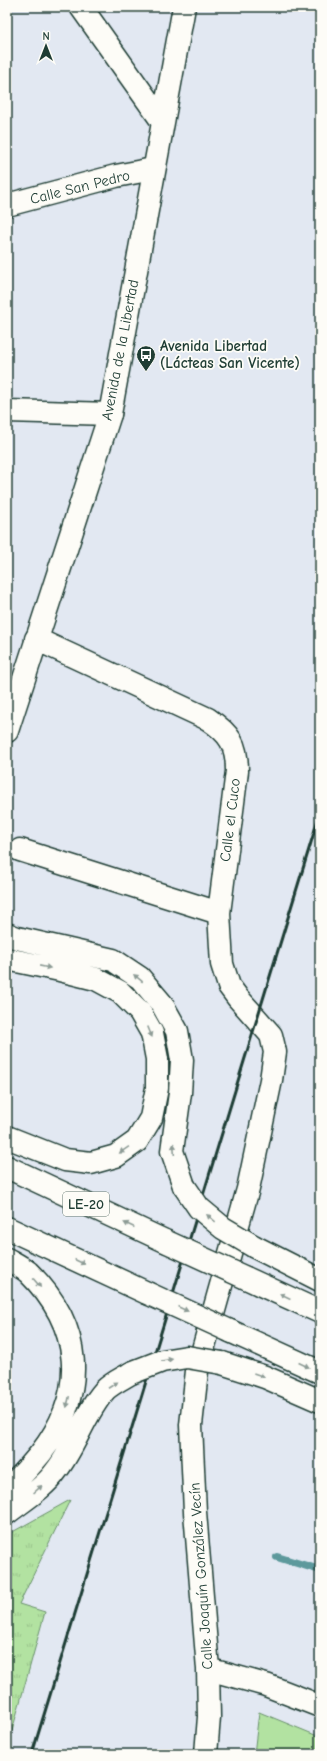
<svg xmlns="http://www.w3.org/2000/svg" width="327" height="1761" font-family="'Comic Neue',sans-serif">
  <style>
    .grass { fill: url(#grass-tufts); stroke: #68906a }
    .pitch { fill: #b2e2a1; stroke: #68906a }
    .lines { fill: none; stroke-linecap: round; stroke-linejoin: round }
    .stream { stroke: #5d999c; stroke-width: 8 }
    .minor-casing { stroke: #1f3d34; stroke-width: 25 }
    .secondary-casing { stroke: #1f3d34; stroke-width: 25 }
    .trunk-casing { stroke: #1f3d34; stroke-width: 25 }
    .minor { stroke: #fdfcf7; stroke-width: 22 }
    .secondary { stroke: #fdfcf7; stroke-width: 22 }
    .trunk { stroke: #fdfcf7; stroke-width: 22 }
    .rail { stroke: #1f3d34; stroke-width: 3 }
    .trunk-bridge-casing { stroke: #1f3d34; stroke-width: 25; stroke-linecap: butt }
    .trunk-bridge { stroke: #fdfcf7; stroke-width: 22 }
    .oneway { fill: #8e9c96 }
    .labels { text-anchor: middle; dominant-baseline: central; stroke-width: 3.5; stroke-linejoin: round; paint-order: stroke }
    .shield { fill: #fdfcf7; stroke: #62766e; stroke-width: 1 }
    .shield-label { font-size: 14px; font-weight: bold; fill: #1f3d34 }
    .street-label { font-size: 15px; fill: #1f3d34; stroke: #fdfcf7 }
    .poi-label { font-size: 15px; font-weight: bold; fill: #1f3d34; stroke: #fdfcf7; text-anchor: start }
  </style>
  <defs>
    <pattern id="grass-tufts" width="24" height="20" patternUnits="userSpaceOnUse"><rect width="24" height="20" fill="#b2e2a1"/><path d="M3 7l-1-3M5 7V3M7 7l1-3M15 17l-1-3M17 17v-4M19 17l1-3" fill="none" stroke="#99c38b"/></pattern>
  </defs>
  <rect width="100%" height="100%" fill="#e2e8f2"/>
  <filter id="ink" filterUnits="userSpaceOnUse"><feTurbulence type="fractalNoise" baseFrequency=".025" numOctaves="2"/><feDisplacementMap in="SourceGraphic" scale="8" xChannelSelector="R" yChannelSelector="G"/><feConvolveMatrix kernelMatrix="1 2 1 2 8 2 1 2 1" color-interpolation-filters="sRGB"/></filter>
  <g filter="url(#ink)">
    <path class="grass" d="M70,1500L19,1604L45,1612L7,1749V1535Z"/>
    <path class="pitch" d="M259,1712L320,1737V1754H254Z"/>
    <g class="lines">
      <path class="stream" d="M277,1557L320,1570"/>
      <defs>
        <path id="minor" d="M81,7L162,121
          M7,205L116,176L153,169
          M7,411L110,414
          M20,850L219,913L237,771C237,744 230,734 208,719L36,639
          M208,1669L266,1685L320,1706
          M206,1754L209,1717L208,1669L195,1512L191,1425L197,1371L248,1189L271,1080L275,1052L271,1035L238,998L229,986L222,964L219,913"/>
        <path id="secondary" d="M7,731L110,414L184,7"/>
        <path id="trunk" d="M7,934L17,938L113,960L140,978L162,1004L177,1031L182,1060L180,1093L172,1151L184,1186
          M7,959L60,970L96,979L120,992L140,1012L152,1033L157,1059V1088L151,1118L137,1141L116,1156L91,1163L65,1160L7,1137
          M7,1167L165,1241
          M7,1228L147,1293
          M255,1247L320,1280
          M7,1259C14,1263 22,1267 28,1272C83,1326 88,1392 41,1453C31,1465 20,1479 7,1488
          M246,1278L320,1312
          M230,1331L320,1372
          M222,1363L265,1377L320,1401
          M7,1513C24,1500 44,1488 56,1471C76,1446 84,1414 105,1390C112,1383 123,1378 131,1373"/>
      </defs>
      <use href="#minor" class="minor-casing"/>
      <use href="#secondary" class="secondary-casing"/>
      <use href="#trunk" class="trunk-casing"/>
      <use href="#minor" class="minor"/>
      <use href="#secondary" class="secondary"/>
      <use href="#trunk" class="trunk"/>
      <path class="rail" d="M32,1754L320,813"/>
      <defs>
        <path id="trunk-bridge" d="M184,1186L199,1208L223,1228L255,1247
          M165,1241L246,1278
          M147,1293L230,1331
          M131,1373L162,1361L187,1357L222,1363"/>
      </defs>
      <use href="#trunk-bridge" class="trunk-bridge-casing"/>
      <use href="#trunk-bridge" class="trunk-bridge"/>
    </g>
    <defs><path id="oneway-solid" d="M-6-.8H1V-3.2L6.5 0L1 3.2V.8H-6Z"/></defs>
    <g class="oneway">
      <use href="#oneway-solid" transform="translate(45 967) rotate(11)"/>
      <use href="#oneway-solid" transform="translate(138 978) rotate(-141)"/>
      <use href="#oneway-solid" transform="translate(150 1032) rotate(68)"/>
      <use href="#oneway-solid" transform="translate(174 1149) rotate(-93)"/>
      <use href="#oneway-solid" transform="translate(124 1150) rotate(146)"/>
      <use href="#oneway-solid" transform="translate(211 1218) rotate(-141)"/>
      <use href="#oneway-solid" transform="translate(129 1225) rotate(-155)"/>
      <use href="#oneway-solid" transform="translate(80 1262) rotate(25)"/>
      <use href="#oneway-solid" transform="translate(37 1283) rotate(50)"/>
      <use href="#oneway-solid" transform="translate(285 1296) rotate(-155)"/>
      <use href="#oneway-solid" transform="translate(183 1309) rotate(24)"/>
      <use href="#oneway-solid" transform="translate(167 1360) rotate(-9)"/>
      <use href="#oneway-solid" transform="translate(304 1365) rotate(25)"/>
      <use href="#oneway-solid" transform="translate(259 1375) rotate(19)"/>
      <use href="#oneway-solid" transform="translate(113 1385) rotate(-33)"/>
      <use href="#oneway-solid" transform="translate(68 1402) rotate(103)"/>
      <use href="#oneway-solid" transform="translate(38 1489) rotate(-42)"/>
    </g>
  </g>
  <defs>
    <symbol id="bus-pin" viewBox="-11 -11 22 30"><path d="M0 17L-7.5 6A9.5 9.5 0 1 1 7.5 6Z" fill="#1f3d34" stroke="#fdfcf7"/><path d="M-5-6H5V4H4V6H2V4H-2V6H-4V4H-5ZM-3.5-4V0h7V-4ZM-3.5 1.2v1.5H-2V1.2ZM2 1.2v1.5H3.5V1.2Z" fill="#fff"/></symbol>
  </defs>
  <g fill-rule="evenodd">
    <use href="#bus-pin" x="135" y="344" width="22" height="30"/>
  </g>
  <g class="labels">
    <rect class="shield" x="63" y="1192" width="46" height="24" rx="3"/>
    <g class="shield-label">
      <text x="86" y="1204">LE-20</text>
    </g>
    <g class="street-label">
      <text transform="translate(80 187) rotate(-14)">Calle San Pedro</text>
      <text transform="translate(120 350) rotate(-79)">Avenida de la Libertad</text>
      <text transform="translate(230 820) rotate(-83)">Calle el Cuco</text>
      <text transform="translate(201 1576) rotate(-94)">Calle Joaquín González Vecín</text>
    </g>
    <g class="poi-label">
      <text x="160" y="346">Avenida Libertad<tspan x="160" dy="17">(Lácteas San Vicente)</tspan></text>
    </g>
  </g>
  <rect width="327" height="1761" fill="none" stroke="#fdfcf7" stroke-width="24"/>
  <rect x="12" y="12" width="303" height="1737" fill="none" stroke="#1f3d34" stroke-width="1.5" filter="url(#ink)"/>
  <g transform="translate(46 46)" stroke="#fdfcf7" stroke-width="3" paint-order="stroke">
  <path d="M0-3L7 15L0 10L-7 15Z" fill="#1f3d34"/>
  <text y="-6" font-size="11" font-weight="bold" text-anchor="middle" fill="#1f3d34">N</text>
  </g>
</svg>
